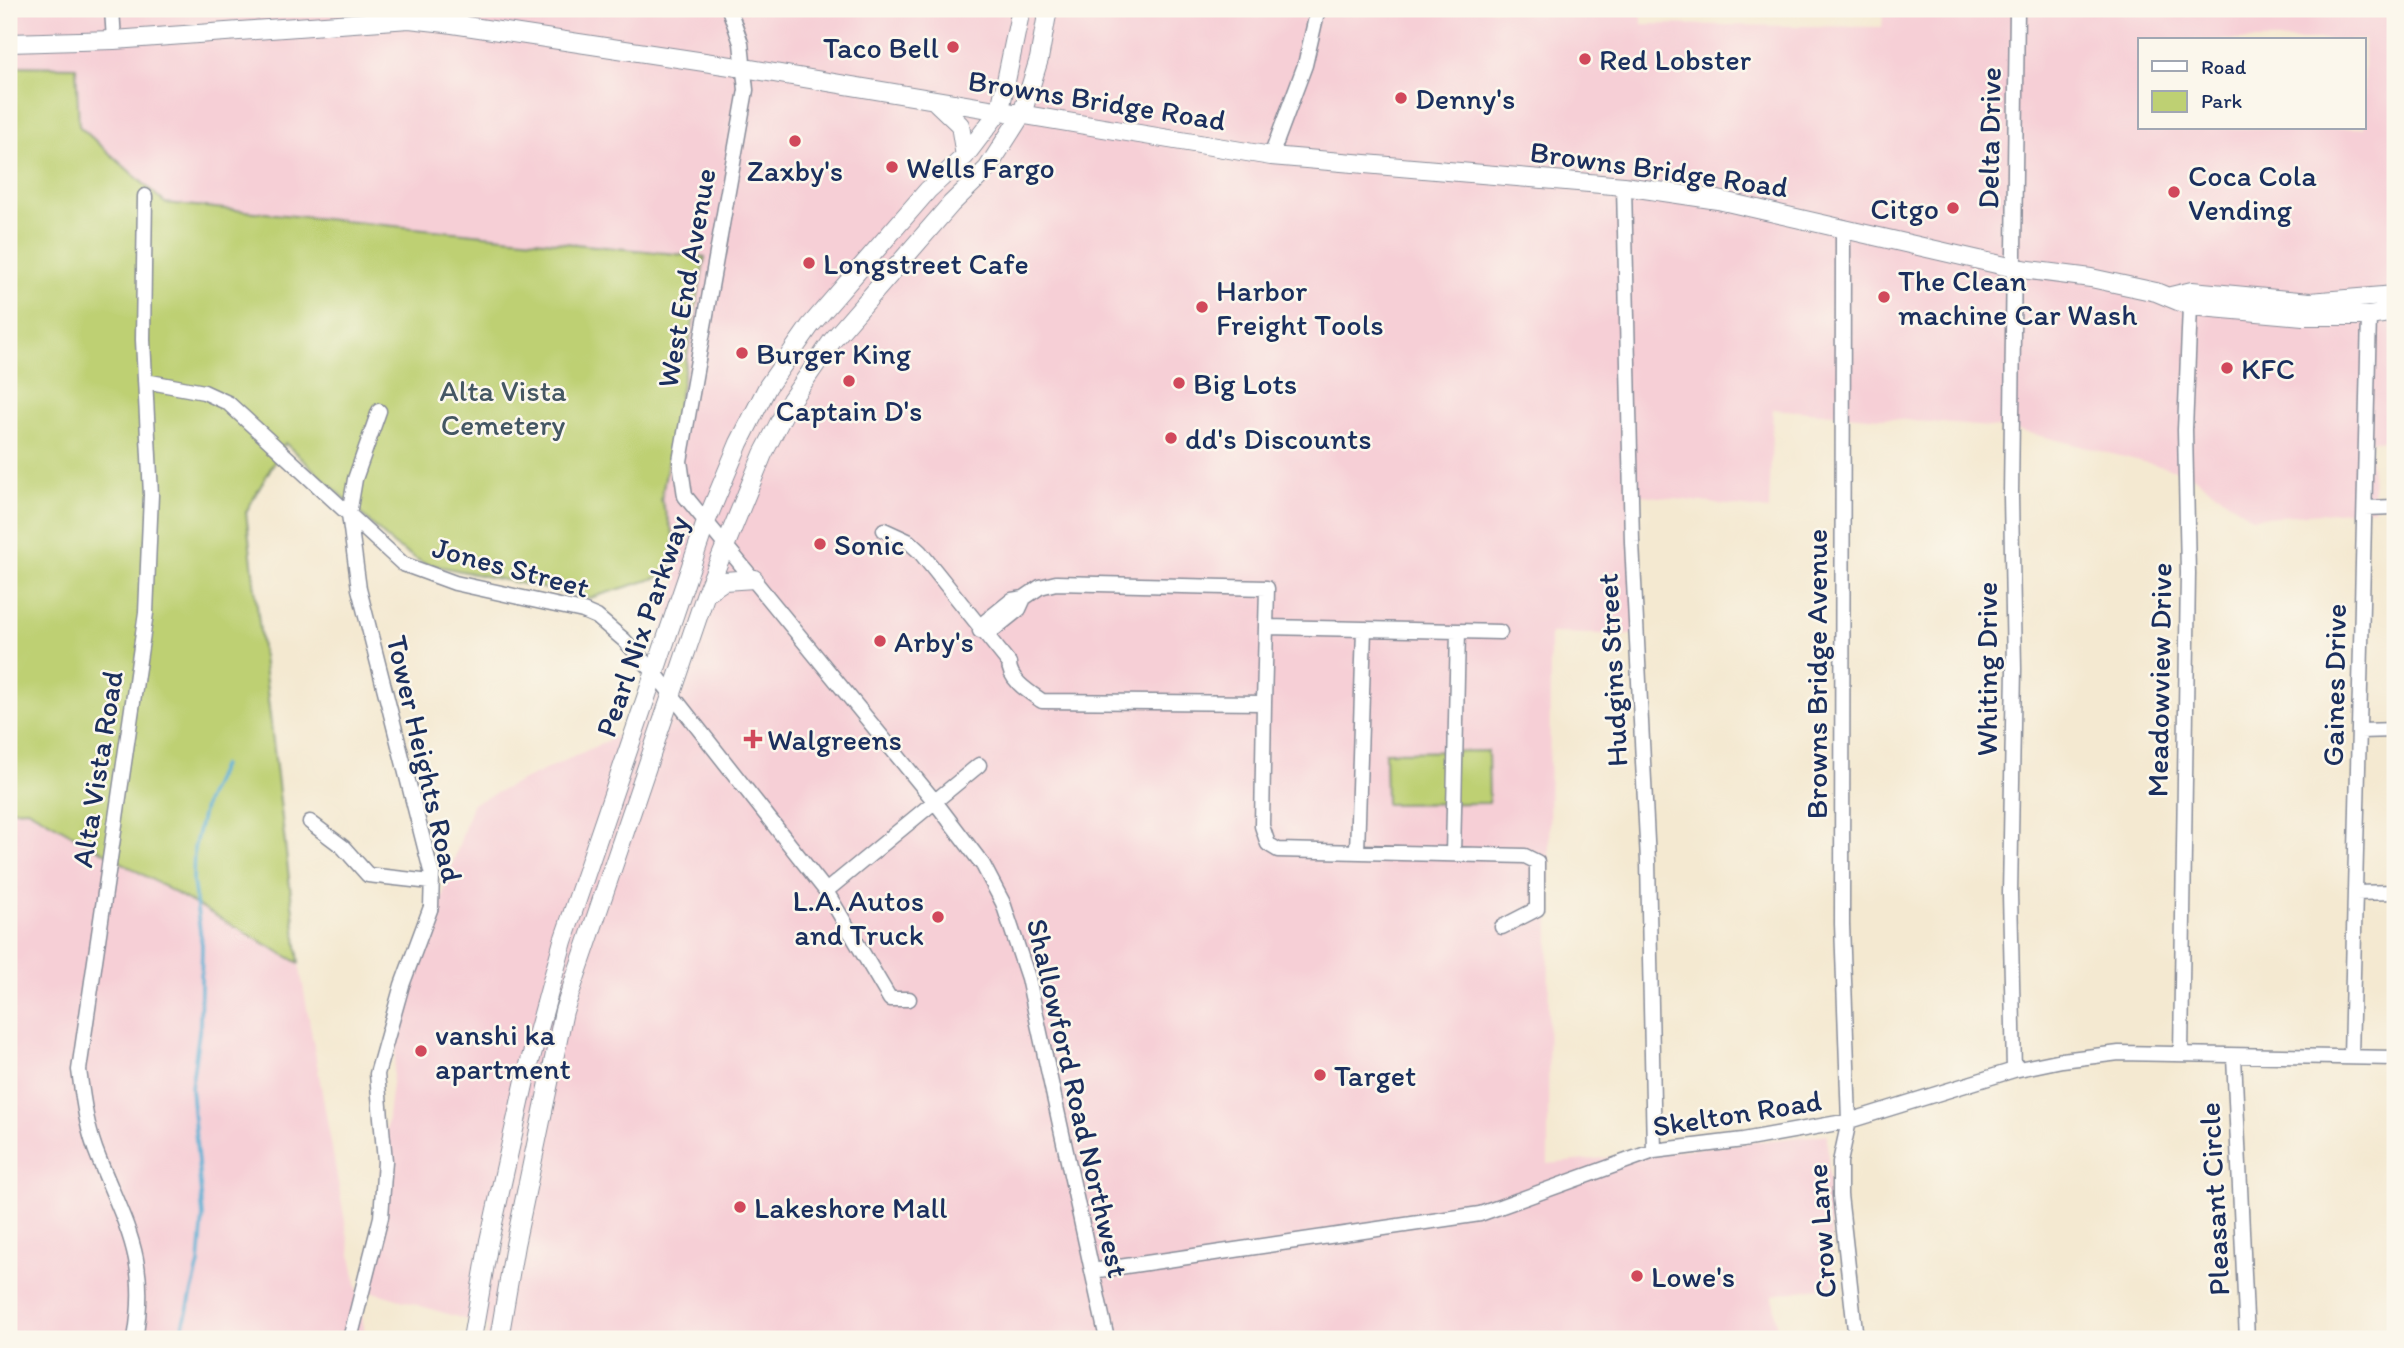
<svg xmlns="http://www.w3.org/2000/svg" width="2404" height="1348" font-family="Itim,sans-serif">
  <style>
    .built { fill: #f6cfd6; fill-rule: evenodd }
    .green { fill: #bed073; stroke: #6c8068; stroke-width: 2 }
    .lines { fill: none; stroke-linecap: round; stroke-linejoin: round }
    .stream { stroke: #56add3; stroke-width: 3.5 }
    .minor-casing { stroke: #888c98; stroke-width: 17 }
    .major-casing { stroke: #888c98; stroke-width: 20 }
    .minor { stroke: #fff; stroke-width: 14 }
    .major { stroke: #fff; stroke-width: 18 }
    .poi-dot { fill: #d1495b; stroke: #fbf7ec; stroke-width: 2.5 }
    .labels { text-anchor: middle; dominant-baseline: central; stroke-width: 5; stroke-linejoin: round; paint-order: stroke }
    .poi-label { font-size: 30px; fill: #1b2f5e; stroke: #fbf7ec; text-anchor: start }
    .street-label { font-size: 30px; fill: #1b2f5e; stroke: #fbf7ec }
    .park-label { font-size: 30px; fill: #445763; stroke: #fbf7ec }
  </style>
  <rect width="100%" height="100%" fill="#fbf7ec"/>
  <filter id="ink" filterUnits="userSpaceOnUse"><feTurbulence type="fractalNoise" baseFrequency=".0143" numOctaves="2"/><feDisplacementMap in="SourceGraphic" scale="14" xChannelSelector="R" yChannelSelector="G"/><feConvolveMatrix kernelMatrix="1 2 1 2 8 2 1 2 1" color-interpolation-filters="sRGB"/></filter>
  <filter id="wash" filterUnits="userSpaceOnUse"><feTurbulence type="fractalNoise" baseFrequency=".00686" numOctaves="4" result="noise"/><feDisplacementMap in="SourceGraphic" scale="28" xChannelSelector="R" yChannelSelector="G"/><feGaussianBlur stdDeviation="1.57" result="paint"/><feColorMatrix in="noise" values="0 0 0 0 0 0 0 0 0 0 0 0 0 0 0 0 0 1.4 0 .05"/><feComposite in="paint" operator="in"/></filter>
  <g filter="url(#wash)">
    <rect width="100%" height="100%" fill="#f4e9d1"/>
    <path class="built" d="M9,9H1642V24L1882,27L1884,9H2395V440L2369,441L2375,509L2252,518L2188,473L2013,429L1773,409L1769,510L1634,494L1642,635L1550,633L1548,1164L1827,1134L1833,1286L1773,1295L1778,1339H485L488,1326L367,1290L398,1034L472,804L626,732L677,582L675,539L661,500L705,257L165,203L79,126L76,67L9,66ZM2140,40H2364V128H2140Z
      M27,809L299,963L366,1339H9V810Z"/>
    <path class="green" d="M9,66L76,67L79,126L165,203L705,257L661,500L675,539L669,574L590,598L423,563L394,545L285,443L246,512L299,963L27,809L9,810Z
      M1488,751L1489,803L1386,804L1385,752Z"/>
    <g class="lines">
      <path class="stream" d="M180,1339L199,1264L203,1216L191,1088L200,1025L202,945L193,881L194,849L205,803L222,765"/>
    </g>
  </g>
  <g filter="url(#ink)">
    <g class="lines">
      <defs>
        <path id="minor" d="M112,9L114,40
          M729,9L741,43L746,90L680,461L685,496L936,803L983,865L1003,903L1028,978L1107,1339
          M1271,156L1305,65L1318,9
          M1624,186L1632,542L1648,861L1654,1151
          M1843,227L1842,924L1849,1121L1840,1162V1195L1856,1339
          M145,381L204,392L228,403L403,564L455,583L583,611L597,617L624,640L654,672L826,891L890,999H909
          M2365,508L2395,507
          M884,530L908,541L920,552L1009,663C1009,680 1029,692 1042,701L1264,703L1262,826L1268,844L1278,850L1525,856L1537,862V909L1502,927
          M984,628L994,629L1019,609L1024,598
          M980,631L986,621L1012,600L1024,598L1040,587L1056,583L1267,588L1266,627L1364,629
          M1458,631L1500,632
          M1264,703L1266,627
          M2360,731L2395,730
          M310,822L343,847L368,875L431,882
          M1357,852L1364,629L1458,631L1453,854
          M826,891L979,765
          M2355,893L2395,892
          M2181,1054L2188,573L2185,430L2190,306
          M2351,1056L2369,316
          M2234,1057L2247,1339
          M2014,1070L2010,894L2014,669L2011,496L2017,9
          M1092,1271L1480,1214L1654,1151L1743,1140L1849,1121L2014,1070L2062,1060L2119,1053L2395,1058
          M135,1339C149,1260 127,1229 99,1159C87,1131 83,1100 79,1070L146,613L151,495L143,340L145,196
          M350,1339L381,1217L385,1161L377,1074L402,985L431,907L432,875L359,589L349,514L355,479L379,411"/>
        <path id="major" d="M9,43L114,40L409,19L446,23L744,68L1271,156L1624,186L1718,200L2014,268L2091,278L2156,292L2190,306L2303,316H2369L2395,312
          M936,102L960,125L965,156
          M2171,296L2192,291L2310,302L2395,295
          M706,593L724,581L754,579
          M472,1339L489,1241L526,1076L563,941L706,522L739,443L768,386L810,326L928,190L965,156L1000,110L1021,9
          M499,1339L515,1245L564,1011L706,593L763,454L791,400L832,341L951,204L987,169L1022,114L1039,59L1048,9"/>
      </defs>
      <use href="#minor" class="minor-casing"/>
      <use href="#major" class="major-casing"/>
      <use href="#minor" class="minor"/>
      <use href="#major" class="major"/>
    </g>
  </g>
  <g class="poi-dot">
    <circle cx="953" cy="47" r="7"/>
    <circle cx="1585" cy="59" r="7"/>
    <circle cx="1401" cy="98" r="7"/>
    <circle cx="795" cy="141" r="7"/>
    <circle cx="892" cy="167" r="7"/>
    <circle cx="2174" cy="192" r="7"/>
    <circle cx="1953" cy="208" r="7"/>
    <circle cx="809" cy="263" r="7"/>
    <circle cx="1884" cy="297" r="7"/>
    <circle cx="1202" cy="307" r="7"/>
    <circle cx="742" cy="353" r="7"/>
    <circle cx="2227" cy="368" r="7"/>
    <circle cx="849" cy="381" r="7"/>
    <circle cx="1179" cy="383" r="7"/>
    <circle cx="1171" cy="438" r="7"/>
    <circle cx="820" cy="544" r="7"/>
    <circle cx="880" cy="641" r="7"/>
    <path d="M749.5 728.5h7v7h7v7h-7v7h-7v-7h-7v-7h7z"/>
    <circle cx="938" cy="917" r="7"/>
    <circle cx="421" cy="1051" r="7"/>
    <circle cx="1320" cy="1075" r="7"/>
    <circle cx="740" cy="1207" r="7"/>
    <circle cx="1637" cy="1276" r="7"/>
  </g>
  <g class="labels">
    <g class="poi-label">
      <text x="939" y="47" text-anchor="end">Taco Bell</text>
      <text x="1599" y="59">Red Lobster</text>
      <text x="1415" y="98">Denny's</text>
      <text x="906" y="167">Wells Fargo</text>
      <text x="795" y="170" text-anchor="middle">Zaxby's</text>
      <text x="2188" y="175">Coca Cola<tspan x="2188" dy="34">Vending</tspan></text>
      <text x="1939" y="208" text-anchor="end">Citgo</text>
      <text x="823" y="263">Longstreet Cafe</text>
      <text x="1898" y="280">The Clean<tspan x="1898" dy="34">machine Car Wash</tspan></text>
      <text x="1216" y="290">Harbor<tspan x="1216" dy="34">Freight Tools</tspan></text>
      <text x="756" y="353">Burger King</text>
      <text x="2241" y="368">KFC</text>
      <text x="1193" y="383">Big Lots</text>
      <text x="849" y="410" text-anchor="middle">Captain D's</text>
      <text x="1185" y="438">dd's Discounts</text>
      <text x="834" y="544">Sonic</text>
      <text x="894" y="641">Arby's</text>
      <text x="767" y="739">Walgreens</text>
      <text x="924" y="900" text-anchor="end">L.A. Autos<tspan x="924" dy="34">and Truck</tspan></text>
      <text x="435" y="1034">vanshi ka<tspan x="435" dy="34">apartment</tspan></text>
      <text x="1334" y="1075">Target</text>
      <text x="754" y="1207">Lakeshore Mall</text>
      <text x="1651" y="1276">Lowe's</text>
    </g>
    <g class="street-label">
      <text transform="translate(1097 100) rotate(9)">Browns Bridge Road</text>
      <text transform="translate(1989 138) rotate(-89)">Delta Drive</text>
      <text transform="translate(1659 169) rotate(8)">Browns Bridge Road</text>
      <text transform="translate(686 278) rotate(-80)">West End Avenue</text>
      <text transform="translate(511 567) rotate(15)">Jones Street</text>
      <text transform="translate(642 626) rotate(-71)">Pearl Nix Parkway</text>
      <text transform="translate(1986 669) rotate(-90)">Whiting Drive</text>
      <text transform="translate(1612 670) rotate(-93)">Hudgins Street</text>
      <text transform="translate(1816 674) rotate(-90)">Browns Bridge Avenue</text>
      <text transform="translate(2159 680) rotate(-89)">Meadowview Drive</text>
      <text transform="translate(2334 685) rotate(-89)">Gaines Drive</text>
      <text transform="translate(425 759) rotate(77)">Tower Heights Road</text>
      <text transform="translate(97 769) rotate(-81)">Alta Vista Road</text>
      <text transform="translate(1078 1098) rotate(77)">Shallowford Road Northwest</text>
      <text transform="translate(1737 1113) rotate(-9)">Skelton Road</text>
      <text transform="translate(2214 1199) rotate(-93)">Pleasant Circle</text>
      <text transform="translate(1821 1231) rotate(-94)">Crow Lane</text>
    </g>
    <g class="park-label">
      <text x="503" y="390">Alta Vista<tspan x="503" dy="34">Cemetery</tspan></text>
    </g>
  </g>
  <rect width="2404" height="1348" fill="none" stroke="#fbf7ec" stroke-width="35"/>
  <rect x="2138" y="38" width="228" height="91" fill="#fbf7ec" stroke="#a1a7b3" stroke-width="2"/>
  <rect x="2152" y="61" width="35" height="10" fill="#ffffff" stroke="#a1a7b3" stroke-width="2"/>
  <text x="2201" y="74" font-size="21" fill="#1b2f5e">Road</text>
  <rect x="2152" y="91" width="35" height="21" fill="#bed073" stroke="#a1a7b3" stroke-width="2"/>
  <text x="2201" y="108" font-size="21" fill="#1b2f5e">Park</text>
</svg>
